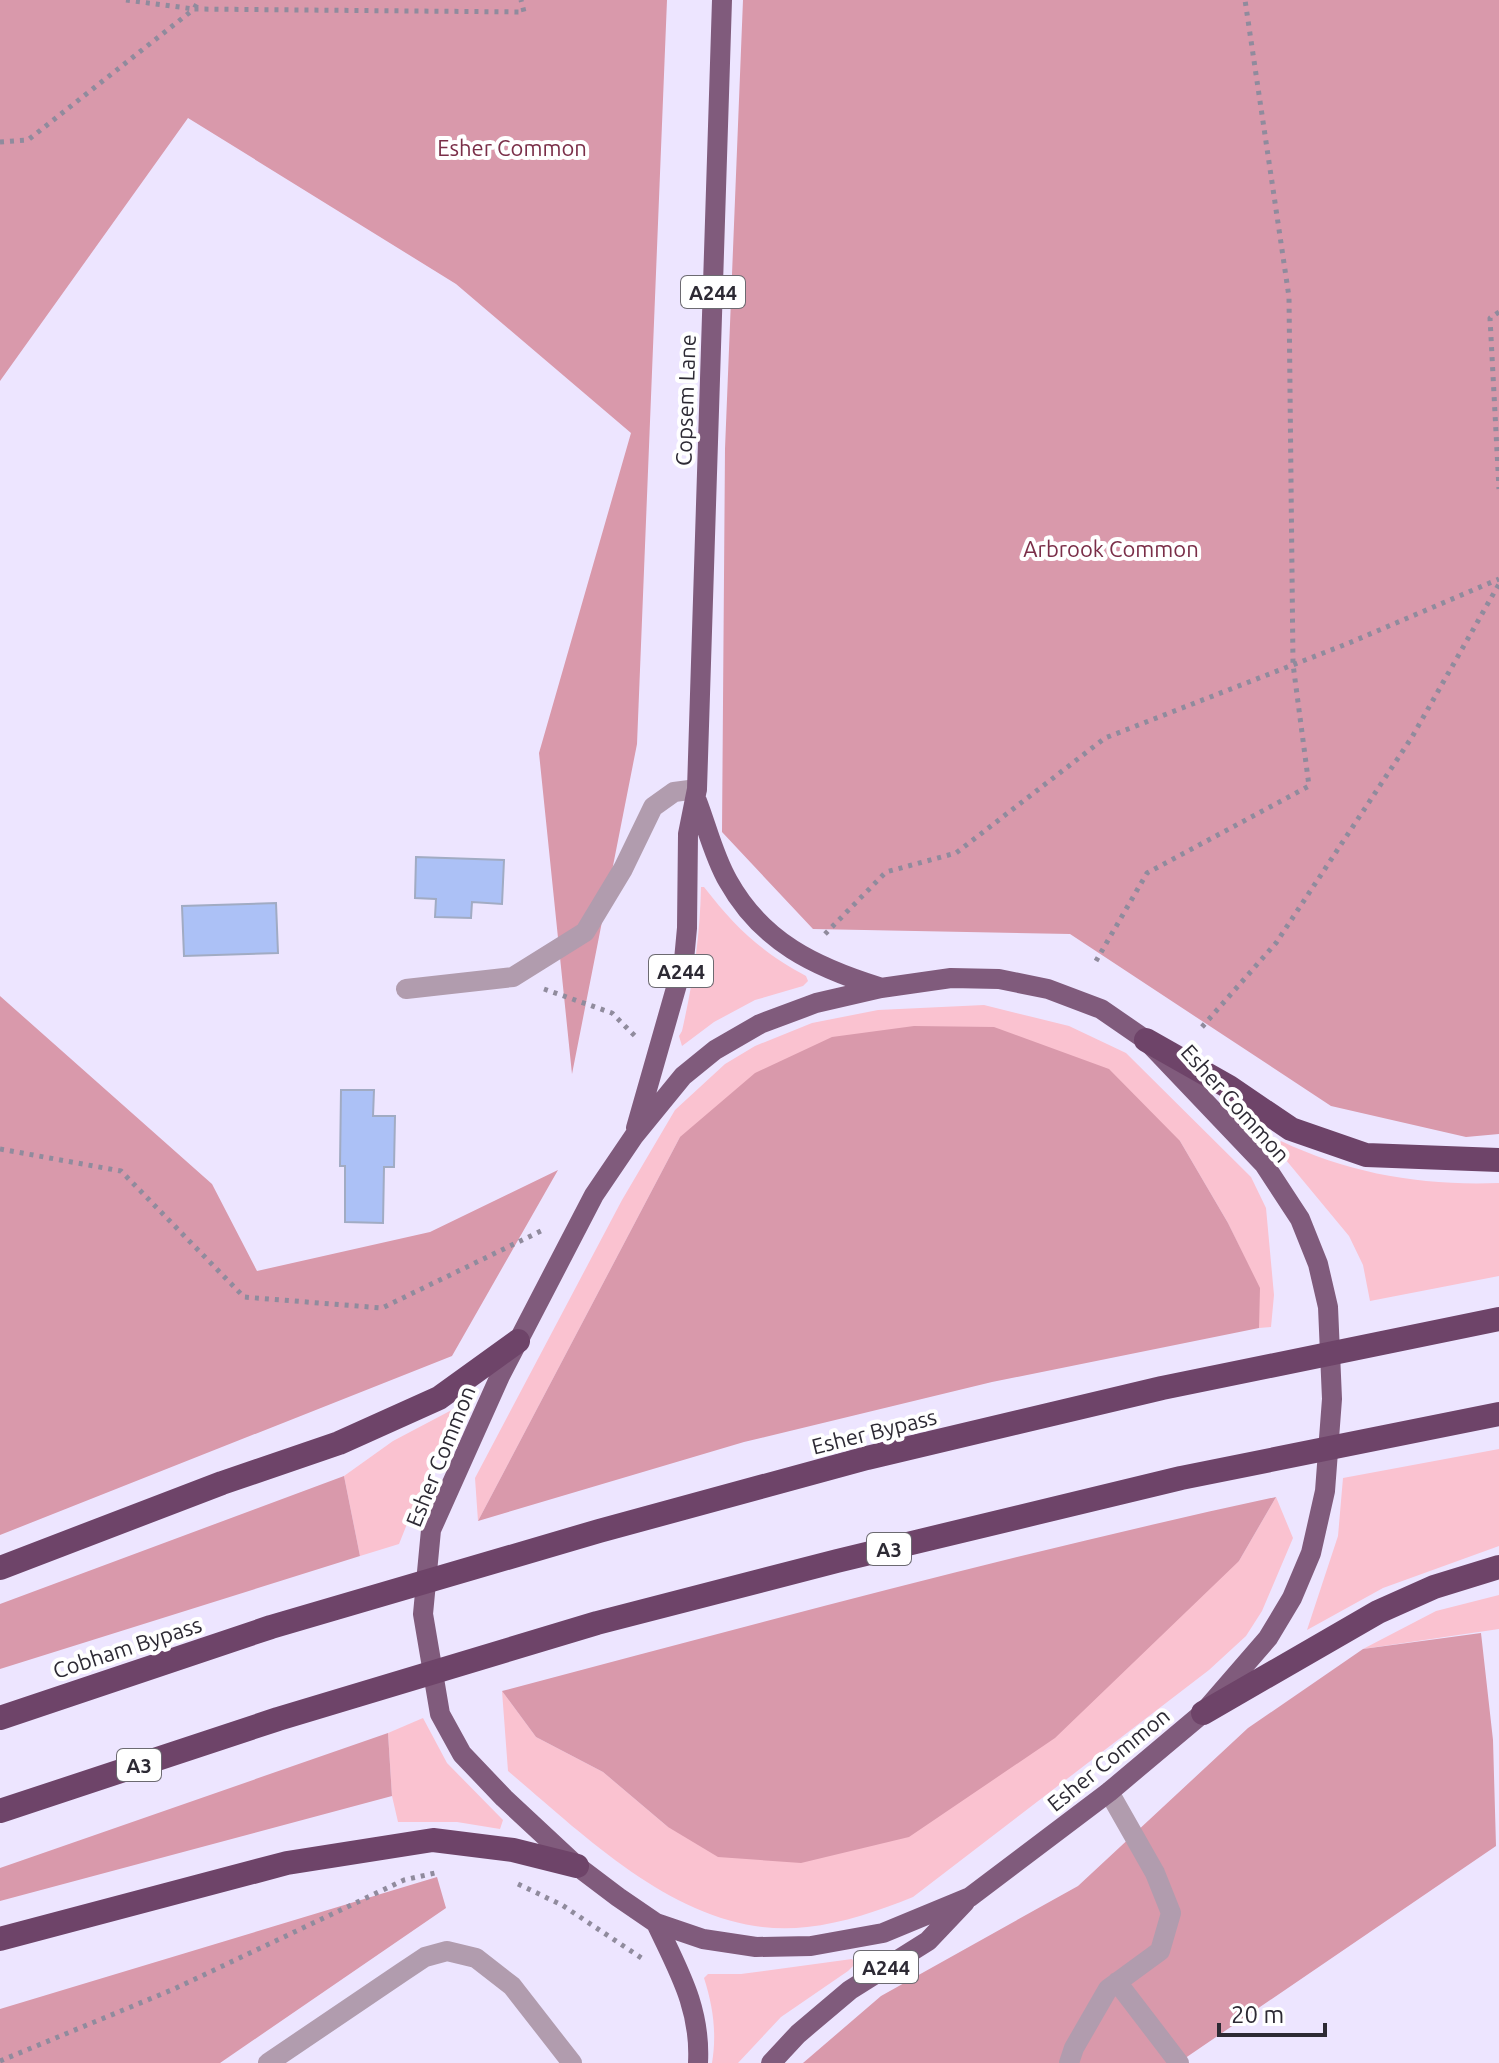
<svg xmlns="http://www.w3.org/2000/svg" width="1499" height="2063" font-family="Ubuntu,sans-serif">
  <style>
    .green { fill: #fac2d0 }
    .forest { fill: #d999ab }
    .building { fill: #acc1f6; stroke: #a1abc3; stroke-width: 2 }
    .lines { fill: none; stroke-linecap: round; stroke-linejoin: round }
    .path { stroke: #908b9d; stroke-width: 5; stroke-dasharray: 4 6; stroke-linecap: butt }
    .minor { stroke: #b19cae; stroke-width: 20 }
    .major { stroke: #805b7c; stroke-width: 20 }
    .highway { stroke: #6e4469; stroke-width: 24 }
    .labels { text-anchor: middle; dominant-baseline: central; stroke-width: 8; stroke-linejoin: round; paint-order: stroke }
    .shield { fill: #fff; stroke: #6c6a71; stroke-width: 2 }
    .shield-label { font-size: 20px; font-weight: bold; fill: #2d2a34 }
    .park-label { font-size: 22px; fill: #7a2e48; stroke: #fff }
    .street-label { font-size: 22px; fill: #2d2a34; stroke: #fff }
  </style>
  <rect width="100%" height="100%" fill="#ede5ff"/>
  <path class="green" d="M701,887H704C735,927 761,952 806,976L808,981L803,986L755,1000L714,1022L682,1046L679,1036L682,1031C693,982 700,938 701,887Z
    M984,1005L1069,1026L1126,1053L1251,1177L1266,1208L1274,1295L1271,1327L1259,1328V1288L1228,1223L1180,1141L680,1137L478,1521L475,1478L622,1200L675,1110L725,1064L755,1046L812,1023L878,1010Z
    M1281,1141C1350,1174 1423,1186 1499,1183V1276L1370,1301L1363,1265L1349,1236L1276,1148Z
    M465,1403L463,1414L423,1484L399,1544L360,1556L344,1476L393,1441Z
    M1499,1449V1546L1383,1588L1307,1630L1338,1536L1343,1478Z
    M1276,1497L1293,1538L1262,1611L1246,1636L1209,1670L913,1897C878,1911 844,1923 807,1927C690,1941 591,1841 508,1771L502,1691L536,1737L603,1772L668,1827L1239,1561Z
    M1499,1595V1629L1363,1649L1436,1611Z
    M423,1718L447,1763L503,1820L500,1829L457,1822H398L392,1796L388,1733Z
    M852,1959L855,1964L848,1971L781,2017L738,2063H712C717,2033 713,2006 704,1978L708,1974H741Z"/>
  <path class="forest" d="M0,0H667L637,744L572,1074L539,753L631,433L456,284L188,118L0,381Z
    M743,0H1499V1134L1466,1137L1331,1106L1070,934L813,929L722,832L725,449Z
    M0,996L212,1184L257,1271L430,1232L558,1170L452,1356L0,1535Z
    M914,1026L994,1027L1109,1069L1180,1141L1228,1223L1260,1288L1259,1328L992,1382L744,1442L478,1521L680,1137L755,1073L832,1037Z
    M344,1476L360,1556L0,1669V1604Z
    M1276,1497L1239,1561L1055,1738L909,1837L801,1863L718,1857L668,1827L603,1772L536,1737L502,1691C759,1623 1016,1553 1276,1497Z
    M1481,1633L1493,1740L1496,1846L1178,2063H803L881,1996L1078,1886L1248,1728L1363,1649Z
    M388,1733L392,1796L0,1901V1868Z
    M437,1877L446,1908L220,2063H0V2009Z"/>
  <path class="building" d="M416,857L504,860L502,904L472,902L471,918L435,917L436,899L415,898Z
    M276,903L278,953L184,956L182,906Z
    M341,1090H374L373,1116H395L394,1167H384L383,1223L345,1222V1166H340Z"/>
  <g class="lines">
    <path class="path" d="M126,0L194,9L199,0
      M0,142L28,140L194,9L524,12L521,0
      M1499,312L1490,318L1499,489
      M825,934L886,872L956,853L1105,738L1349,643L1499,579
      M1096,961L1147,873L1309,786L1293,664L1289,297L1245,0
      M544,989L612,1013L636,1037
      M1202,1027L1276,943L1412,737L1499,584
      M0,1149L121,1171L244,1297L382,1308L545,1229
      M518,1884L562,1905L643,1959
      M0,2061L174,1989L404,1880L435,1873"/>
    <path class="minor" d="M406,989L513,977L585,932L623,869L653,807L674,792L697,789
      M1117,1982L1179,2063
      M268,2063L401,1973L425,1957L447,1951L476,1958L512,1986L572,2063
      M1069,2063L1074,2048L1108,1989L1160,1951L1171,1913L1155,1873L1109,1792"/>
    <path class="major" d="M697,801C707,827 714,857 728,881C762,942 815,967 879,987
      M951,978L999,979L1048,989L1101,1009L1146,1040L1264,1164L1300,1219L1318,1264L1328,1307L1332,1399L1325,1491L1311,1553L1292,1598L1268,1638L1203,1713L1109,1792L970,1897L883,1933L811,1946L756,1947L703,1939L656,1923L618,1897L577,1866L504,1798L462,1754L440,1714L423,1614L431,1530L500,1376L594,1195L634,1136L683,1076L715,1050L760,1024L816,1003L881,988Z
      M636,1128L684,960L687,928L688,834L697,789L722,0
      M656,1923C678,1970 701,2008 698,2063
      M771,2063L798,2034L850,1990L928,1941L965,1902"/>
    <path class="highway" d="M1146,1040L1229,1087L1291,1129L1366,1155L1499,1160
      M0,1568L222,1483L339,1443L439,1398L518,1341
      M1203,1713L1378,1612L1434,1587L1499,1567
      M0,1718L271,1627L599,1531L867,1458L1162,1388L1499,1319
      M0,1811L278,1719L597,1623L837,1561L1181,1478L1499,1414
      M0,1939L287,1863L433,1840L513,1850L577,1866"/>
  </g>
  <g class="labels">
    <g class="shield">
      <rect x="681" y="276" width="64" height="32" rx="6"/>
      <rect x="649" y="955" width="64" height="32" rx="6"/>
      <rect x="867" y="1533" width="44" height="32" rx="6"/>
      <rect x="117" y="1749" width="44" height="32" rx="6"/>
      <rect x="854" y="1951" width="64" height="32" rx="6"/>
    </g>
    <g class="shield-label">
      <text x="713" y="292">A244</text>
      <text x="681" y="971">A244</text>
      <text x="889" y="1549">A3</text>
      <text x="139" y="1765">A3</text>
      <text x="886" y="1967">A244</text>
    </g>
    <g class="park-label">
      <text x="512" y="147">Esher Common</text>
      <text x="1111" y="548">Arbrook Common</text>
    </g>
    <g class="street-label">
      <text transform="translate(685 400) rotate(-88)">Copsem Lane</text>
      <text transform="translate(1236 1103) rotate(48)">Esher Common</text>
      <text transform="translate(874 1431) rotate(-14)">Esher Bypass</text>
      <text transform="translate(440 1456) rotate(-68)">Esher Common</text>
      <text transform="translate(127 1647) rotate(-18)">Cobham Bypass</text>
      <text transform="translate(1108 1759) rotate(-39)">Esher Common</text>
    </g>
  </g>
  <path d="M1219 2023v12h106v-12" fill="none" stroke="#2d2a34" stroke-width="4"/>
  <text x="1231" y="2023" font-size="24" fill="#2d2a34" stroke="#ffffff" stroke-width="6" paint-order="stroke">20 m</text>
</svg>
